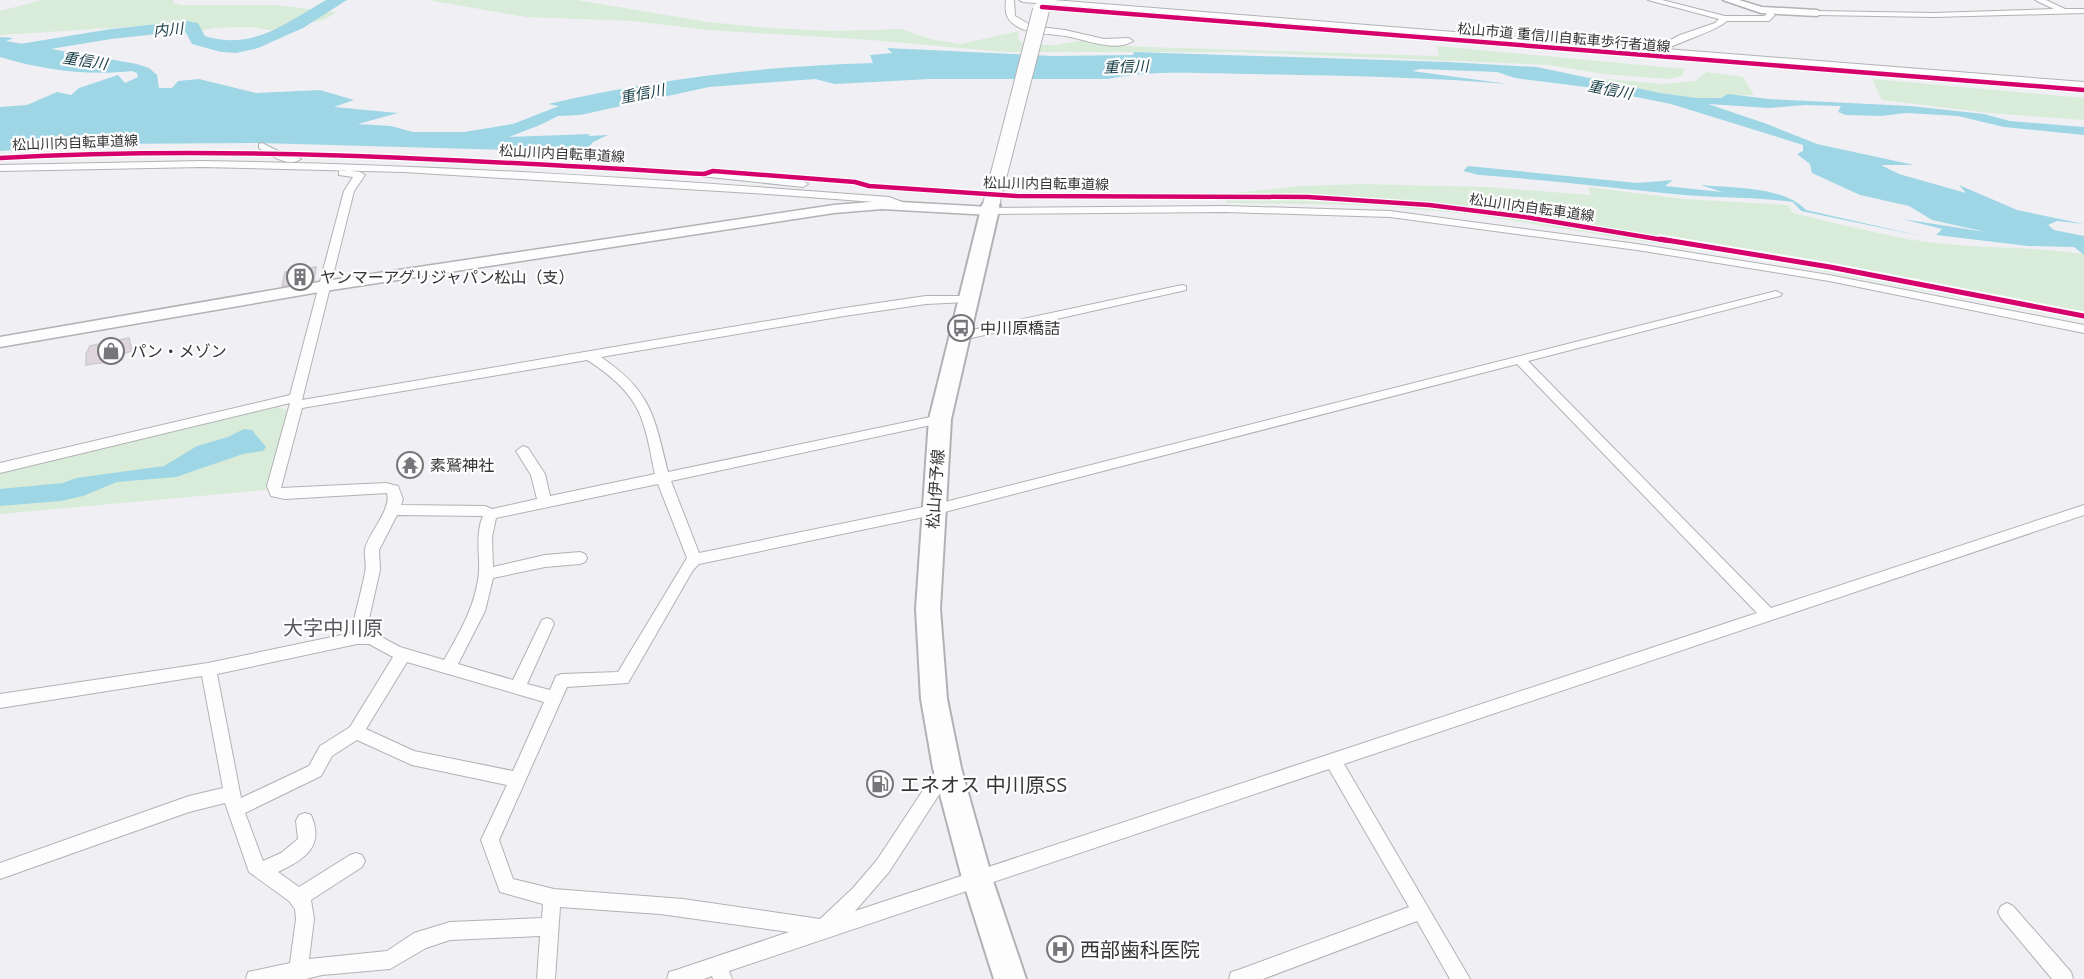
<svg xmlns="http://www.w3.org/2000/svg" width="2084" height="979" font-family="'Open Sans','Noto Sans JP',sans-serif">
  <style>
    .green { fill: #d9ecda }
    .water { fill: #9ed6e5 }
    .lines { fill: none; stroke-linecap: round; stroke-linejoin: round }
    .river { fill: #9ed6e5; fill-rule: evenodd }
    .building { fill: #dfd6dd; stroke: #cdcbce; stroke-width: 1.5 }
    .minor-casing { stroke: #b1b2b5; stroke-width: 2 }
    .tertiary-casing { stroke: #b1b2b5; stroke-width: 3 }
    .primary-casing { stroke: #b1b2b5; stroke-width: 4 }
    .minor { fill: #fdfdfd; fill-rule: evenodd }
    .tertiary { fill: #fdfdfd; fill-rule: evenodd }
    .primary { fill: #fdfdfd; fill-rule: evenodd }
    .primary-bridge-casing { stroke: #b1b2b5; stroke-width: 18; stroke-linecap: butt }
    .primary-bridge { stroke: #fdfdfd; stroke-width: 16 }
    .cycleway-far1-casing { stroke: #fdfdfe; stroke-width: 7 }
    .cycleway-casing { stroke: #fdfdfe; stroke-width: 9 }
    .cycleway-far1 { stroke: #d6006c; stroke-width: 4.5 }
    .cycleway { stroke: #d6006c; stroke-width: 5 }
    .labels { text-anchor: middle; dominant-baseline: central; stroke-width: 4.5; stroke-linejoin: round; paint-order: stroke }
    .far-street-label { font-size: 14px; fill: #353538; stroke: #fdfdfe }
    .far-water-label { font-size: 15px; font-style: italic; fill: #143b43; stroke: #fdfdfe }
    .poi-label { font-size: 16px; fill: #353538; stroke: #fdfdfe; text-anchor: start }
    .street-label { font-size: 16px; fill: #353538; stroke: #fdfdfe }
    .quarter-label { font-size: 20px; fill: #56565c; stroke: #fdfdfe }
    .near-poi-label { font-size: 20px; fill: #353538; stroke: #fdfdfe; text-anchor: start }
  </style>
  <rect width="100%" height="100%" fill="#f0f0f4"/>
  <path class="green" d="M42,0H173L174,3L182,5H275L337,12L326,19L275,31L250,27L215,28L165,37L142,26L0,35V11Z
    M427,0H577L708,22L769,28L833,31L901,29L930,39L960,44L1019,31L1018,38L1024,45H1056L1084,40L1097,44L1147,47L1439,56L1437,46L1685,69L1682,76L1668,79L1604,74L1549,65L1240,52H1005L871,40L707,30L632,21L526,17Z
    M1707,72L1743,77L1754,95C1734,95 1717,99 1698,98C1661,96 1623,85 1586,77L1663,84L1695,81Z
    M1872,79L2084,98V120L1989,113L1882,100Z
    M1361,184L1489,187L1591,195L1588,187L1683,199L1788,205L1793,213C1837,223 1883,236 1928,242C1980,249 2032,246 2084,254V321L1773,262L1470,214L1371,205L1226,203L1224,194L1300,186Z
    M276,406L285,409L288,413L266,490L0,514V470Z"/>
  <path class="water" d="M0,37L14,38L6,41L137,64L149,68L157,75L159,88H172L178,81L199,79L256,93L320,90L354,100L334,107L398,113L358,124L391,126L413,132H464L513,124L559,106L548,104C656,79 763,66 873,63L870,55L892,53L887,48L1054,56L1133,55L1134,52L1447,62L1537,67L1660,93L1697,98H1721L1728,94L1769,99L1910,106L1984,114L2010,121L2084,127V135L2004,127L1958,116L1906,113L1881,116L1846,115L1838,112L1841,106L1805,105L1769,108L1708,104L1767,124L1817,144L1914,165H1881L1899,174L1966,193L1959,185L2017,210L2084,224L2057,221L2048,225L2054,230L2084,236V255L2074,247L2028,246L1936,235L1942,229L1902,219L1986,232L1932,220L1909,206L1860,195L1812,173L1810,164L1797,154L1803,151V145L1671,104L1586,87L1515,78L1497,72L1420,69L1412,71L1508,84C1423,77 1339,76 1254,74C1209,74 1151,69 1109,79H930L835,84L815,79L709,87L580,115L558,116L540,125L509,137L590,134L588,136L608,135L593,142L585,152L260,143L101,144L0,151V107L27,105L57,92L71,95L79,88L118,75L125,83L138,77L137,73L132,71C89,76 42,70 0,57Z
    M1468,166L1637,183L1673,180L1665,186L1722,192L1701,185C1731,188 1784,186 1806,210L1926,237L1801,211L1793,202C1756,197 1721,198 1684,195C1616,188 1548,180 1479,175L1463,171Z
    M244,429L252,430L266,447L263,451L243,454L176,477L117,482L83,496L61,501L0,506V489L63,483L76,478L164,466L197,446L228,437Z"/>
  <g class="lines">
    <path class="river" d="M326,0H347L303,28L258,48L236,53L221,52L192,44L185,31L111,39L14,55L8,54L5,50L8,46L14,45L111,29L186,21L198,23L205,36C253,51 286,23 326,0Z"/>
  </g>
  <path class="building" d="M316,267L314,281L282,286L285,272Z
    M129,338L132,351L125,353L122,360L86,365V354L90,346Z"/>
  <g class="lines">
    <defs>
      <path id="minor" d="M1006,0H1014L1015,16L1032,26L1065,30L1104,39L1129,38L1133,41C1115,53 1085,39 1065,36C1049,33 1029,35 1015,25C1005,18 1005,11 1006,0Z
        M1019,0H1053L1655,48L1680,35L1715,23L1719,19L1648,0H1662L1725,16H1764L1767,14L1765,11L1769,9L1775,15L1769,21H1727C1716,31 1682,41 1666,49L2084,82V88L1023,2Z
        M2035,0H2046L2065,9H2084V13L1934,17L1817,15L1813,13L1817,11L1934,13L2054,9Z
        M262,143L284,154L301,159C288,168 270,155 259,148V144Z
        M202,161C431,164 660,179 889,197L915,207L910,210L888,203L768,194L404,172L202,167L0,171V165Z
        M343,170L360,172L365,175L354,191L302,400L844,308L926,296H971V300L967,302L926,304L844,316L601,357C652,392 654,416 668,472L940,415L946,419L940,423L671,481L699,553L933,505L1776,291L1782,294L1780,296L1528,361L1771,608L2084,505V515L1344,764L1470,979H1450L1417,921L1263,979H1229L1231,972L1238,970L1409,907L1329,769L729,971L732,979H713L712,976L704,979H667L669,972L676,970L789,932L660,914L560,907L555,979H537L540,936L450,940L426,948L390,969L322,975L306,979H246L248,972L290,963L296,919L295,909L289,901L249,872L225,803L189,812L0,879V863L189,796L223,788L202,676L0,708V694L208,663L351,633C355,613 361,593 365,573C367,565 364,557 365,549C369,532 392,509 387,493L285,499L271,496L267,486L290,403L0,473V463L290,395L344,191L353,177L339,175V171ZM587,360C611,375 635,395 643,423C649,440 651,457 655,474L550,496L545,474L528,448L523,446L516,451L531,475L537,499L492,509L485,506L401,505L403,499L398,486L386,483L281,488L302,408ZM1517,364L1757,613L855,911L889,872L953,773L955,768L953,763L947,761L941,763L877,860L853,888L820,919L683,899L554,889L513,879L499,840L567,687L628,683L693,570L699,564L933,515ZM658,484L687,558L618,672L562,674L556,676L550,690L527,684L554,624L552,620L547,618L542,620L513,680L458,664L485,611L493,578L545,567L580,564L585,562L587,558L585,554L580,552L545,555L493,567L492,537L496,518ZM397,515L483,516C475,535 480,553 479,572C476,605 460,632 444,660L400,647L376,634L366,632L380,570L379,550ZM357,644H369L393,657L350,727L320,746L309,766L241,798L217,674ZM407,662L544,702L513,771L414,751L366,729ZM357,740L412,765L507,785L481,840L500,892L543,904L542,918L450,922L414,933L387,951L309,959L314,919L311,900L362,867L365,861L362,855L356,853L350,855L299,887L278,872C304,860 325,847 311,815L305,813L299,815L296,821L298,839L281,853L263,861L245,813L321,776L332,756Z
        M704,171L803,181L808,184L803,187L700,176L699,174Z
        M1225,206L1390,211L1637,244L1829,275L2084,325V333L1829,281L1637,250L1390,217L1225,212L990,214L985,211L990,208Z
        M1182,285L1186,286V290L958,341L952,337L958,333Z
        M2007,903L2013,906L2071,972L2073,979H2052L2001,918L1998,912L2001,906Z"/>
      <path id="tertiary" d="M1723,0H1739L1762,7L1817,10L1823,13L1817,16L1761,13Z
        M882,201L990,207L997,211L990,215L882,209L834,213L325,291L0,347V337L325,281L834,205Z"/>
      <path id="primary" d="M991,200L997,201L1000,205L951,419L940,609L947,699L961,768L992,878L1026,979H994L962,878L933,768L921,699L916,609L929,419L982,205L985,201Z"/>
    </defs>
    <use href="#minor" class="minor-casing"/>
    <use href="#tertiary" class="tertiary-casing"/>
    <use href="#primary" class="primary-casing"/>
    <use href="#minor" class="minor"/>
    <use href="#tertiary" class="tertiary"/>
    <use href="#primary" class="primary"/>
    <defs>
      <path id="primary-bridge" d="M991,205L1041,10"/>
    </defs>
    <use href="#primary-bridge" class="primary-bridge-casing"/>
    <use href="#primary-bridge" class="primary-bridge"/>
    <defs>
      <path id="cycleway-far1" d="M1042,7L2084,90
        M0,158C235,145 469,160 704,174L713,171L855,182L869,186L1016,196L1308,197L1429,205L1525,217L1669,241"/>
      <path id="cycleway" d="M1660,239L1830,267L2084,316"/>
    </defs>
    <use href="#cycleway-far1" class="cycleway-far1-casing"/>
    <use href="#cycleway" class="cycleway-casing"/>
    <use href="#cycleway-far1" class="cycleway-far1"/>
    <use href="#cycleway" class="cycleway"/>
  </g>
  <defs>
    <symbol id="building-ring" viewBox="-11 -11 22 22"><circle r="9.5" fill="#fdfdfe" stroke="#76767a" stroke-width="1.5"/><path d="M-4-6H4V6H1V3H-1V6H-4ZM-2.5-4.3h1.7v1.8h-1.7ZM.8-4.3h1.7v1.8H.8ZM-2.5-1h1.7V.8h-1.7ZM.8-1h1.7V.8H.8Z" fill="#76767a"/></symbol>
    <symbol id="bus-ring" viewBox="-11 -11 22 22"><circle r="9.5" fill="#fdfdfe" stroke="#76767a" stroke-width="1.5"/><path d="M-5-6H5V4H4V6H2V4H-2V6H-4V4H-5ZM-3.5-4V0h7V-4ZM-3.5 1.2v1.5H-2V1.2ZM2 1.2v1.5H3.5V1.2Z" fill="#76767a"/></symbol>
    <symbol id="shop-ring" viewBox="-11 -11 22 22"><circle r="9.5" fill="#fdfdfe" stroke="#76767a" stroke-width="1.5"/><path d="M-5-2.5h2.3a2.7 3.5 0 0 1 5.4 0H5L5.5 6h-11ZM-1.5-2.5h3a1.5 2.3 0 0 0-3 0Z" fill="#76767a"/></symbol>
    <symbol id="temple-ring" viewBox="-11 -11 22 22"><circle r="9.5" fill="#fdfdfe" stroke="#76767a" stroke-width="1.5"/><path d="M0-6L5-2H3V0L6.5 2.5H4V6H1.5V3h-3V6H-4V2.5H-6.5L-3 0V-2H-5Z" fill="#76767a"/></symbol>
    <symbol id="fuel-ring" viewBox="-11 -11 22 22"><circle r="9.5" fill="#fdfdfe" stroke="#76767a" stroke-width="1.5"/><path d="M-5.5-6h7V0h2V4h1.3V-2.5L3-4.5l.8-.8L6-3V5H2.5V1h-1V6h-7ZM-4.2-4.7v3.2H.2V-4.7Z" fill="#76767a"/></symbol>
    <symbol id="hospital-ring" viewBox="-11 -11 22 22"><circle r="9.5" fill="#fdfdfe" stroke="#76767a" stroke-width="1.5"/><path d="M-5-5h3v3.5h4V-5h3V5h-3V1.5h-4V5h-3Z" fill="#76767a"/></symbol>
  </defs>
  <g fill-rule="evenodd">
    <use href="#building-ring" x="285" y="262" width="30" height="30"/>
    <use href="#bus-ring" x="946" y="313" width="30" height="30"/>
    <use href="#shop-ring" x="96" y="336" width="30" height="30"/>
    <use href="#temple-ring" x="395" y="450" width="30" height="30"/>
    <use href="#fuel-ring" x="865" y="769" width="30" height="30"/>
    <use href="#hospital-ring" x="1045" y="934" width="30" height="30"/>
  </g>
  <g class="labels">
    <g class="far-street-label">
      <text transform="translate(1564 37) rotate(5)">松山市道 重信川自転車歩行者道線</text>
      <text transform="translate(75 142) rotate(-2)">松山川内自転車道線</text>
      <text transform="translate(562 153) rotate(3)">松山川内自転車道線</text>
      <text transform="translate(1046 183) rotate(1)">松山川内自転車道線</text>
      <text transform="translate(1532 207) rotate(8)">松山川内自転車道線</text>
    </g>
    <g class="far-water-label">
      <text transform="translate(168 29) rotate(-6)">内川</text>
      <text transform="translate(85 60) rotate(9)">重信川</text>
      <text transform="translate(1126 66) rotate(-2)">重信川</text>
      <text transform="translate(1610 89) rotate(11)">重信川</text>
      <text transform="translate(642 93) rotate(-11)">重信川</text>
    </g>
    <g class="poi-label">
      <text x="320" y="277">ヤンマーアグリジャパン松山（支）</text>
      <text x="980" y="328">中川原橋詰</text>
      <text x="130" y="351">パン・メゾン</text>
      <text x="430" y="465">素鷲神社</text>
    </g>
    <g class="street-label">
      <text transform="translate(935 489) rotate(-86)">松山伊予線</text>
    </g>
    <g class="quarter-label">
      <text x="333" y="627">大字中川原</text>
    </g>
    <g class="near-poi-label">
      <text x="900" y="784">エネオス 中川原SS</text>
      <text x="1080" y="949">西部歯科医院</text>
    </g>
  </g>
</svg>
